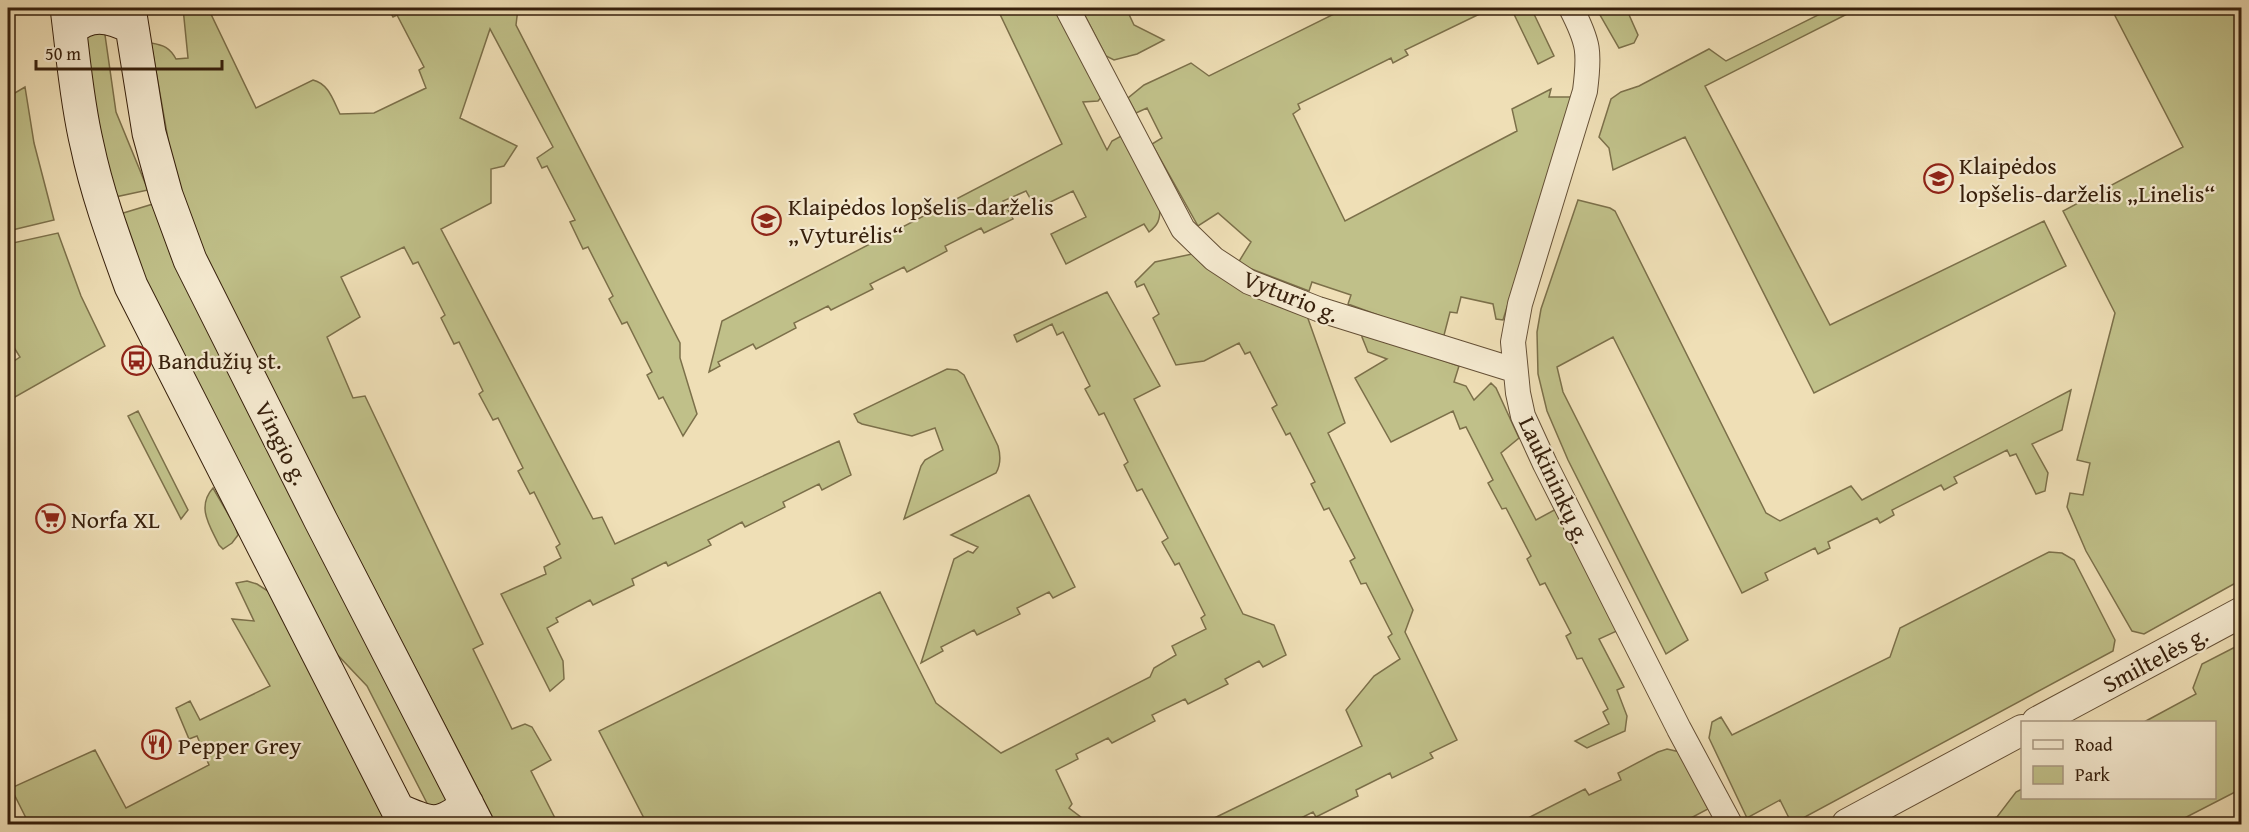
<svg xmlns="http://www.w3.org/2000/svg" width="2249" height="832" font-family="'Gentium Book Plus',serif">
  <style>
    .green { fill: #c0c089; stroke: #7c704a; stroke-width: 1.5 }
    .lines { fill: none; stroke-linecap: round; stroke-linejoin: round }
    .minor-casing { stroke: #655036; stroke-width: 26 }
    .tertiary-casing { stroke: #655036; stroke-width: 32 }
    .secondary-casing { stroke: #37200c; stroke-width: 35 }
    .minor { stroke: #f5ead0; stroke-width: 24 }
    .tertiary { stroke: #f5ead0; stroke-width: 30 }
    .secondary { stroke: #f5ead0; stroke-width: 33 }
    .labels { text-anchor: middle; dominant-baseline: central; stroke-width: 4.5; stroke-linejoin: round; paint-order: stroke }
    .poi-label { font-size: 24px; fill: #37200c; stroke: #f5ead0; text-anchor: start }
    .street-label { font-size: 24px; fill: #37200c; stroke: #f5ead0 }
  </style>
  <rect width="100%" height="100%" fill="#efdfb6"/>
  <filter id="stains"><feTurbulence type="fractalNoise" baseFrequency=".00333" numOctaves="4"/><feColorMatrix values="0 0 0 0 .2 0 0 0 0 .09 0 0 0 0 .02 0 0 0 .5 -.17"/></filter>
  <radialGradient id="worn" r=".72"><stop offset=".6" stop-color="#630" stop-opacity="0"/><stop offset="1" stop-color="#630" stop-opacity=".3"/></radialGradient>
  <path class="green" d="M183,8H208L256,108L313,80C329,84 333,100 340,114L374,113L426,88L419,70L424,67L397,15L393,17L388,8H518L516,25L680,343V358L697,414L683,436L663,397L659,399L647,375L652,372L627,322L622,324L609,299L613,296L588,247L583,249L570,222L575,220L547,166L542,168L537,158L553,147L490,29L460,118L517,146L504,166L491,169V203L441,229L593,519L602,517L615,544L839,441L851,475L822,490L819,484L783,502L785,507L745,527L742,522L708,540L711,545L668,566L666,562L632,579L634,585L593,605L590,600L556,618L558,622L547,628L563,661L564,679L550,691L501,594L546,574L544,567L561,558L556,547L560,544L534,492L530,494L518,471L523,468L498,418L493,420L479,394L483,391L459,342L454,344L441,318L445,315L418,262L413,264L404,247L341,277L360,317L327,337L353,398L365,396L483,644L473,649L512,729L525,724L532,727L551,760L531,771L558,824H496L249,346L192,228L172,162L151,43C164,45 170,48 176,59L188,58Z
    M997,8H1058L1103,95L1098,101L1083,102L1107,150L1112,141L1123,135L1160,208C1160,220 1158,225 1149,232L1144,224L1066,264L1051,234L1086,217L1073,191L1036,209L1026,191L1003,201L1013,219L984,233L981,228L945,246L947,251L907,272L904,267L870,284L873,289L831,310L828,306L794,323L796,328L756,349L753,344L718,362L720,366L709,372L722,321L1062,144Z
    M1081,8H1126L1134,25L1164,40L1137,54L1114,60L1106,56Z
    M1346,8H1492L1405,50L1408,55L1393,63L1391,58L1298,104L1300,109L1293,114L1345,221L1517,131L1512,109L1551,89L1549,97H1573L1503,320L1496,319L1493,304L1461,297L1457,313L1450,312L1443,339L1348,304L1351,295L1312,282L1309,291L1241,265L1238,263L1251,242L1218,213L1198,226L1152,144L1162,138L1147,108L1136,113L1128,98L1144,85L1191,63L1209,76Z
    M1511,8H1543L1533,12L1554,56L1538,64Z
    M1596,8H1626L1638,35L1634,43L1619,48Z
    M1832,8H1859L1705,86L1830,325L2044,221L2066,266L1814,393L1685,137L1613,170L1609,148L1599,137L1611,99L1621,92L1639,86L1709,49L1726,61Z
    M2111,8H2241V580L2144,634L2132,631L2086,551L2067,507L2070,493L2083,495L2090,463L2077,460L2115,313L2063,211L2183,147Z
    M104,28L116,112L148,190L115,197L94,113L83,35Z
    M25,87L34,143L54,220L8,231V97Z
    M1578,200L1610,208L1615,211L1766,513L1780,521L1851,486L1862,500L2071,390L2062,430L2032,444L2048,473L2045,491L2036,494L2016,454L2010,456L2007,450L1954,477L1957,483L1944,490L1941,485L1892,510L1894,515L1880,523L1877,518L1828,542L1830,548L1818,554L1815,548L1765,573L1768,580L1742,593L1613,337L1557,367L1563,392L1688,640L1666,654L1568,460L1547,411L1538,374L1537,332L1541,309Z
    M153,204L174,264L411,726L446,798V805L430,809L367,686L332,649L152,300L120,214Z
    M58,233L81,296L105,346L8,401V365L20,357L8,338V244Z
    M1192,254L1306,313L1345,423L1328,433L1413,610L1405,632L1457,740L1430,753L1433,758L1392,778L1390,773L1356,790L1358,796L1316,817L1313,812L1289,824H1202L1362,746L1346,710L1374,676L1400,659L1388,637L1392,634L1366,583L1361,584L1350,561L1355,558L1329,508L1324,510L1311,484L1315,482L1290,433L1286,435L1272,408L1277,405L1250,352L1245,354L1239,343L1204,361L1176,365L1153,318L1159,314L1144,284L1137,287L1135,282L1155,262Z
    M1107,292L1160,386L1134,399L1243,614L1274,625L1286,655L1263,667L1259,661L1225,679L1228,684L1188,704L1185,699L1152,715L1155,721L1112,743L1108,738L1076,754L1078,759L1056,770L1072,804L1069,808L1090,824H823L815,819L810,824H647L599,731L880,592L936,703L1001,753L1150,677L1154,668L1176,655L1172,646L1206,629L1201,618L1205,615L1179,563L1175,565L1162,542L1168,538L1142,489L1137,491L1124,465L1128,462L1104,413L1099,415L1085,389L1090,386L1063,332L1057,335L1052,324L1017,342L1014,335Z
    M1362,332L1459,366L1454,382L1466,386L1474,400L1491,383L1496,388L1519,438L1501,453L1536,520L1558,508L1619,630L1599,639L1624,687L1617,690L1627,716L1625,731L1587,748L1575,741L1609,724L1603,712L1608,709L1582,658L1577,659L1566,636L1571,633L1545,583L1540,585L1527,559L1531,556L1506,508L1502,509L1488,483L1493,480L1466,427L1460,429L1453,411L1391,442L1355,378L1387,359L1368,352L1362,337Z
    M947,369L957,370L964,375L998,446C1001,456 1001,464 996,473L904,519L921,466L925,460L943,450L935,428L912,436L862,424L858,422L854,414Z
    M138,411L188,510L181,519L128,416Z
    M213,488L235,526L238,535L232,543L223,549L219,545C210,526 196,507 213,488Z
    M1029,495L1075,587L1053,598L1049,592L1017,608L1020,614L977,635L974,630L941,647L943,651L921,663L954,559L968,551L973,553L978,547L951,535Z
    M2049,552L2062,553L2074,560L2115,640L2113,651L1792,824L1780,800L1747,818L1709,738L1712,722L1721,717L1732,735L1890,657L1900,628Z
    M247,581L257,584L271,593L388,824H29L11,788L95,750L126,808L209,765L197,736L189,739L176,708L190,701L200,720L270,686L232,619L254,621L236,583Z
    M2241,644V789L2173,824H1979L1997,817L2016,792L2022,789V798H2214V722H2144L2196,694L2193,688L2202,664Z
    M1667,749L1680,752L1708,809L1687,820L1690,824H1527L1528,818L1585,789L1589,795L1621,780L1618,773L1658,752Z"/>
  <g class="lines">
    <defs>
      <path id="minor" d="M1067,8L1183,229L1214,259L1249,282L1318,309L1514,370
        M1571,8C1589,43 1590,52 1585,91L1520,304L1513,342L1518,393L1523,416L1545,464L1679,729L1730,824"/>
      <path id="tertiary" d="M2037,722L2242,612
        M1847,824L2022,730"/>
      <path id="secondary" d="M67,8C73,53 76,99 87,145C97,193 114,239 131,286L405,824
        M129,8L149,133L166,195L190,260L321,521L477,824
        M70,30C89,12 109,15 131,27
        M398,810C429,824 440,829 467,804"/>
    </defs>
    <use href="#minor" class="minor-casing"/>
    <use href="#tertiary" class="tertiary-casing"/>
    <use href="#secondary" class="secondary-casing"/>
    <use href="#minor" class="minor"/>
    <use href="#tertiary" class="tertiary"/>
    <use href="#secondary" class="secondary"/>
  </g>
  <defs>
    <symbol id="school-ring" viewBox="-11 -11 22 22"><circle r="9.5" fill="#f5ead0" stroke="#8f2418" stroke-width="1.5"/><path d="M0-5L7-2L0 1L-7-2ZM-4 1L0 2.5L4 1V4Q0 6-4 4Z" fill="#8f2418"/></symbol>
    <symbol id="bus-ring" viewBox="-11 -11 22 22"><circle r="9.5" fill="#f5ead0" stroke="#8f2418" stroke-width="1.5"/><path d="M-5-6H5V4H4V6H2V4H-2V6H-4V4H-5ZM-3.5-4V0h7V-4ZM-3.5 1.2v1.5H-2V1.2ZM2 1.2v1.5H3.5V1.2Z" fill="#8f2418"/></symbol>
    <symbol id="supermarket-ring" viewBox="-11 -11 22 22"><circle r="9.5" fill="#f5ead0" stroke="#8f2418" stroke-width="1.5"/><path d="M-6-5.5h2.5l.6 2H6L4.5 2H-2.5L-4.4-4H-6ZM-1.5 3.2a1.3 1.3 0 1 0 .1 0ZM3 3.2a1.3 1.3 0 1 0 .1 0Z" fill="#8f2418"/></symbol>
    <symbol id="restaurant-ring" viewBox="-11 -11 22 22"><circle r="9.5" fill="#f5ead0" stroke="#8f2418" stroke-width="1.5"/><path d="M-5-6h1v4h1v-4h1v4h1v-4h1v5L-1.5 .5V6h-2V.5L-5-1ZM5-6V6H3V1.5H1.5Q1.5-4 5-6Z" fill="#8f2418"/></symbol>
  </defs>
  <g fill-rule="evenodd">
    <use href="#school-ring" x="1922" y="162" width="33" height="33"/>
    <use href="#school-ring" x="750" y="204" width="33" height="33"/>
    <use href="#bus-ring" x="120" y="344" width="33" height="33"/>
    <use href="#supermarket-ring" x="34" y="502" width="33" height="33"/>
    <use href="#restaurant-ring" x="140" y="728" width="33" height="33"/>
  </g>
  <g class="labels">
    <g class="poi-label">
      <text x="1959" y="165">Klaipėdos<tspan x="1959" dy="28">lopšelis-darželis „Linelis“</tspan></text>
      <text x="788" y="206">Klaipėdos lopšelis-darželis<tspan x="788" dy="28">„Vyturėlis“</tspan></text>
      <text x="158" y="360">Bandužių st.</text>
      <text x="71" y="519">Norfa XL</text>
      <text x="178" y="745">Pepper Grey</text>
    </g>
    <g class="street-label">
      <text transform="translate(1291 296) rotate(22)">Vyturio g.</text>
      <text transform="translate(282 443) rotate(63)">Vingio g.</text>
      <text transform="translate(1555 480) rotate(65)">Laukininkų g.</text>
      <text transform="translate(2155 659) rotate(-28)">Smiltelės g.</text>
    </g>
  </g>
  <rect width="2249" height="832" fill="none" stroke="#efdfb6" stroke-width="30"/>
  <rect x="9" y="9" width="2231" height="814" fill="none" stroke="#37200c" stroke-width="3"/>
  <rect x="15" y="15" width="2219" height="802" fill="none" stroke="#37200c" stroke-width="1.5"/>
  <rect x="2021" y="721" width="195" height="78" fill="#f5ead0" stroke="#a99982" stroke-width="1.5"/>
  <rect x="2033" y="740" width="30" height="9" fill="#f5ead0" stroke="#a99982" stroke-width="1.5"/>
  <text x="2075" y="751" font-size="18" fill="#37200c">Road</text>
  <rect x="2033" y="766" width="30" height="18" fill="#c0c089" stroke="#a99982" stroke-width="1.5"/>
  <text x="2075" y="781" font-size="18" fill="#37200c">Park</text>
  <path d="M36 60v9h186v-9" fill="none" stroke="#37200c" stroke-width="3"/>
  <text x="45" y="60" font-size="18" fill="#37200c" stroke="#f5ead0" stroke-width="4.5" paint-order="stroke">50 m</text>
  <rect width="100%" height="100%" filter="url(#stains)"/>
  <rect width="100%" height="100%" fill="url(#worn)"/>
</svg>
